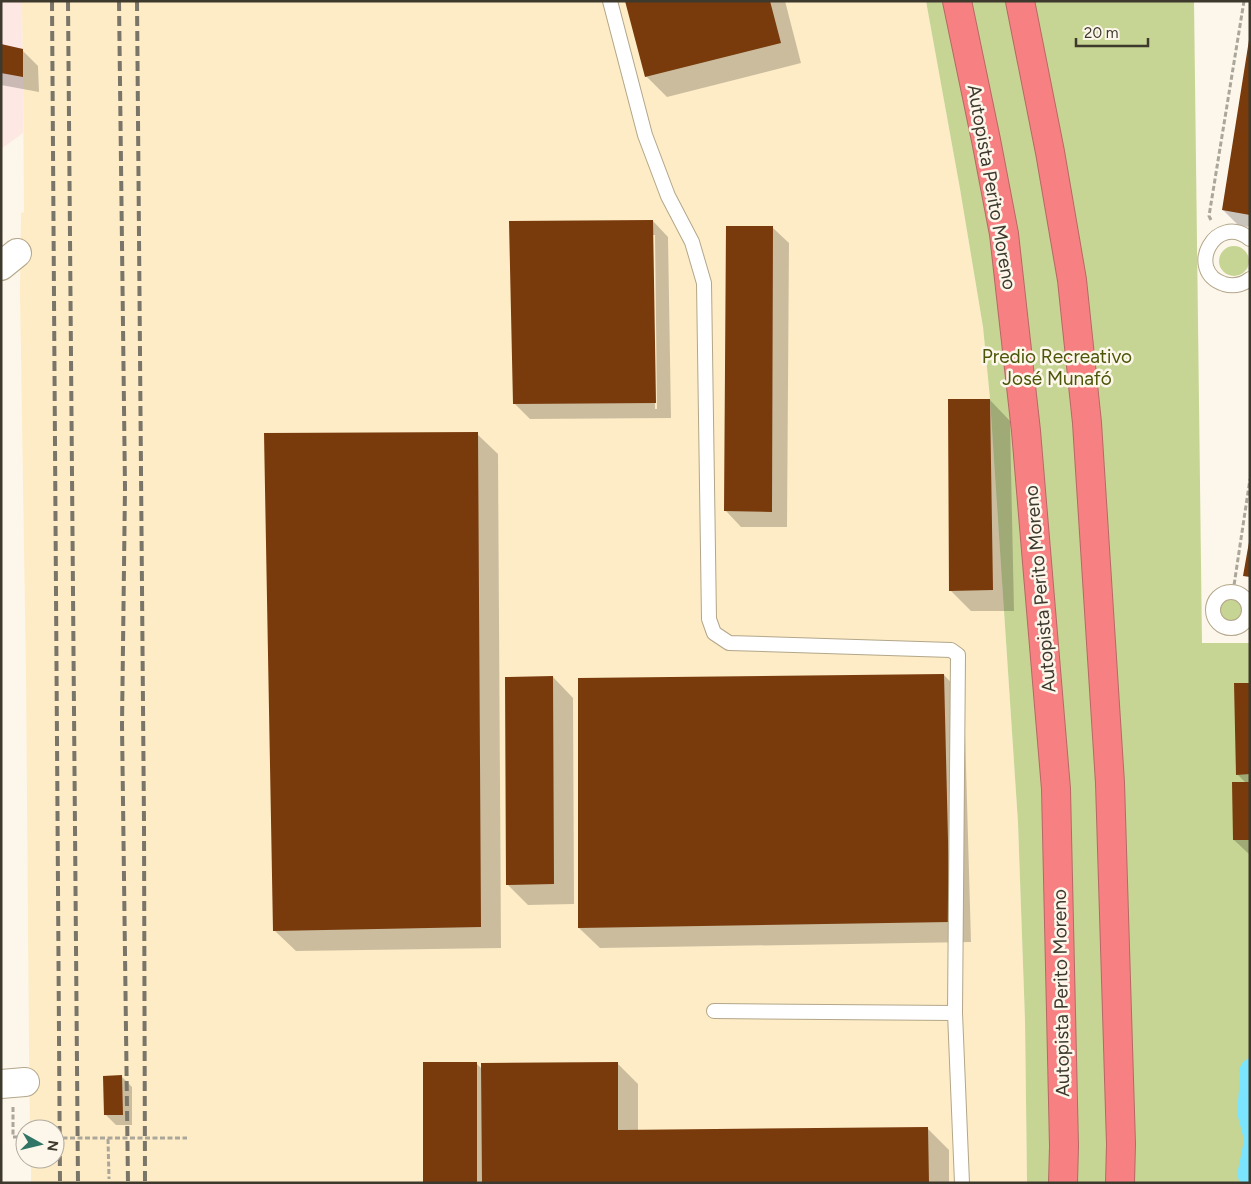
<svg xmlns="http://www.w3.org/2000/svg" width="1251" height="1184" font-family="Figtree,sans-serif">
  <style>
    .commercial { fill: #fee8e4 }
    .built { fill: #feecc6 }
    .green { fill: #c7d594 }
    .water { fill: #7be4fe }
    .shadow { fill: #0003; fill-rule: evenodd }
    .building { fill: #793a0c }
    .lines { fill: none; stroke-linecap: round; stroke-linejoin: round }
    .service-casing { stroke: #b3a689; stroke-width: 16 }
    .minor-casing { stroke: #b3a689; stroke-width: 30 }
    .motorway-casing { stroke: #b66864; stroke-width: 30 }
    .path { stroke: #aba69a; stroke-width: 3; stroke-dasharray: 5 2.5; stroke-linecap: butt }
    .service { stroke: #fff; stroke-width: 14 }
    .minor { stroke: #fff; stroke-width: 28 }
    .motorway { stroke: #f78182; stroke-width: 28 }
    .rail { stroke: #7a7569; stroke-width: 4; stroke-dasharray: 10 5; stroke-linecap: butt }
    .path-bridge { stroke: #aba69a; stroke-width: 3; stroke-dasharray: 5 2.5; stroke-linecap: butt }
    .labels { text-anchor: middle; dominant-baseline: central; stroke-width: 5; stroke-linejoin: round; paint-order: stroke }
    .street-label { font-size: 19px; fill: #3e392d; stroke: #fdf7eb }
    .park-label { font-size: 19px; fill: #4b5608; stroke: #fdf7eb }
  </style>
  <rect width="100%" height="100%" fill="#fdf7eb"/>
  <path class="commercial" d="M1,1H22L23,77V133L1,149Z"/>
  <path class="built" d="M22,1H926L960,189L983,327L990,399L1018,823L1025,1021L1027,1183H31V1159H55V1129H30L29,1052L26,676L20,293L21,213L24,212L23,77Z"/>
  <path class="green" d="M926,1H1194L1202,643H1250V1183H1027L1025,1021L1018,823L990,399L983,327L960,189Z
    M1219 261a15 15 0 1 1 30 0a15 15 0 1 1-30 0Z
    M1219 610a12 12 0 1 1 24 0a12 12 0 1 1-24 0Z"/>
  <path class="water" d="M1250,1057V1183H1240L1237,1175L1244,1140L1237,1113L1240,1078L1239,1069L1243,1062Z"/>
  <path class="shadow" d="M626,1H785L801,63L667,97L646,76Z
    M1250,41V227L1239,226L1223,210Z
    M1,46L22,50L38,66L39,92L1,85Z
    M653,221L668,237L671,418L530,419L514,403ZM652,235H655L657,409H655Z
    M773,228L789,243L787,527H741L726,511Z
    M990,400L1010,421L1014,611H971L950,590Z
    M477,434L498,454L501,948L296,951L275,931Z
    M944,675L964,696L971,942L600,948L579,928Z
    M553,677L573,698L574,904L528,905L507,884Z
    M1250,684V855L1234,840L1246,783L1237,774Z
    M476,1063L483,1070L617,1063L638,1084V1131L928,1129L949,1150V1183H424Z
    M121,1076L132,1087V1125H116L106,1115Z"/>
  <path class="building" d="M625,1H770L781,43L645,77Z
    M1249,40H1250V215L1222,210Z
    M1,44L23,49V77L1,73Z
    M653,220L656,403L513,404L509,221Z
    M726,226H773L772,512L724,511Z
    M948,399H990L993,590L949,591Z
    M478,432L481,927L273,931L264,433Z
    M1249,542H1250V577L1243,576Z
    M944,674L950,922L578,928V678Z
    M553,676L554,884L506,885L505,677Z
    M1234,683H1250V774L1236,775Z
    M1232,782H1250V840H1233Z
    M423,1062H477V1183H423Z
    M618,1062V1130L928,1127L929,1183H482L481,1063Z
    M122,1075L123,1115H104L103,1076Z"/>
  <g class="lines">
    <defs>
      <path id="service" d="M610,1L645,135L668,196L692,242L704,283L709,619L714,633L729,643L951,650L958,655L955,1013L962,1183
        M1250,239C1216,211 1184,271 1224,284C1234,287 1242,285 1250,279
        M1213 610a18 18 0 1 1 36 0a18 18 0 1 1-36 0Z
        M714,1011L955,1013"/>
      <path id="minor" d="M1,266L17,253
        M1,1084L25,1082"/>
      <path id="motorway" d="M957,1L986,140L1004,234L1026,431L1056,789L1064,1146L1063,1183
        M1020,1L1050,152L1072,280L1087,423L1110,783L1121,1144L1120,1183"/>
    </defs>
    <use href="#service" class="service-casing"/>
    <use href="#minor" class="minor-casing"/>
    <use href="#motorway" class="motorway-casing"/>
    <path class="path" d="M1211,220L1209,216L1244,1
      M1233,592L1250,479
      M13,1107V1137H25
      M108,1139L109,1179"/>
    <use href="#service" class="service"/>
    <use href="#minor" class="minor"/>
    <use href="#motorway" class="motorway"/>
    <path class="rail" d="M52,1L60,1183
      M68,1L78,1183
      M119,1L125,488L122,725L128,1183
      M137,1L144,822L145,1183"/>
    <path class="path-bridge" d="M55,1138H187"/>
  </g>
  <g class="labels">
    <g class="street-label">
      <text transform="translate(992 187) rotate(80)">Autopista Perito Moreno</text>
      <text transform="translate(1040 589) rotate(-95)">Autopista Perito Moreno</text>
      <text transform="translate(1061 993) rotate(-91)">Autopista Perito Moreno</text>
    </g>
    <g class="park-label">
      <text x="1057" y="356">Predio Recreativo<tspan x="1057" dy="22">José Munafó</tspan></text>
    </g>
  </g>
  <rect width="1251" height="1184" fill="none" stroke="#3e392d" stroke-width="5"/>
  <g transform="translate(40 1144) rotate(98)"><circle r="24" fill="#fdf7eb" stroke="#b1ab9f"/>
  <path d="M0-4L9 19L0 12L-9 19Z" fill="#317566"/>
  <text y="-8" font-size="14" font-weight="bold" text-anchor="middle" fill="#3e392d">N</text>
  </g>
  <path d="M1076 38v8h72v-8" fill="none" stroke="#3e392d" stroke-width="2.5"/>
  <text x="1084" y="38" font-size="15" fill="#3e392d" stroke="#fdf7eb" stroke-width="4" paint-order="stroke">20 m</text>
</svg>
